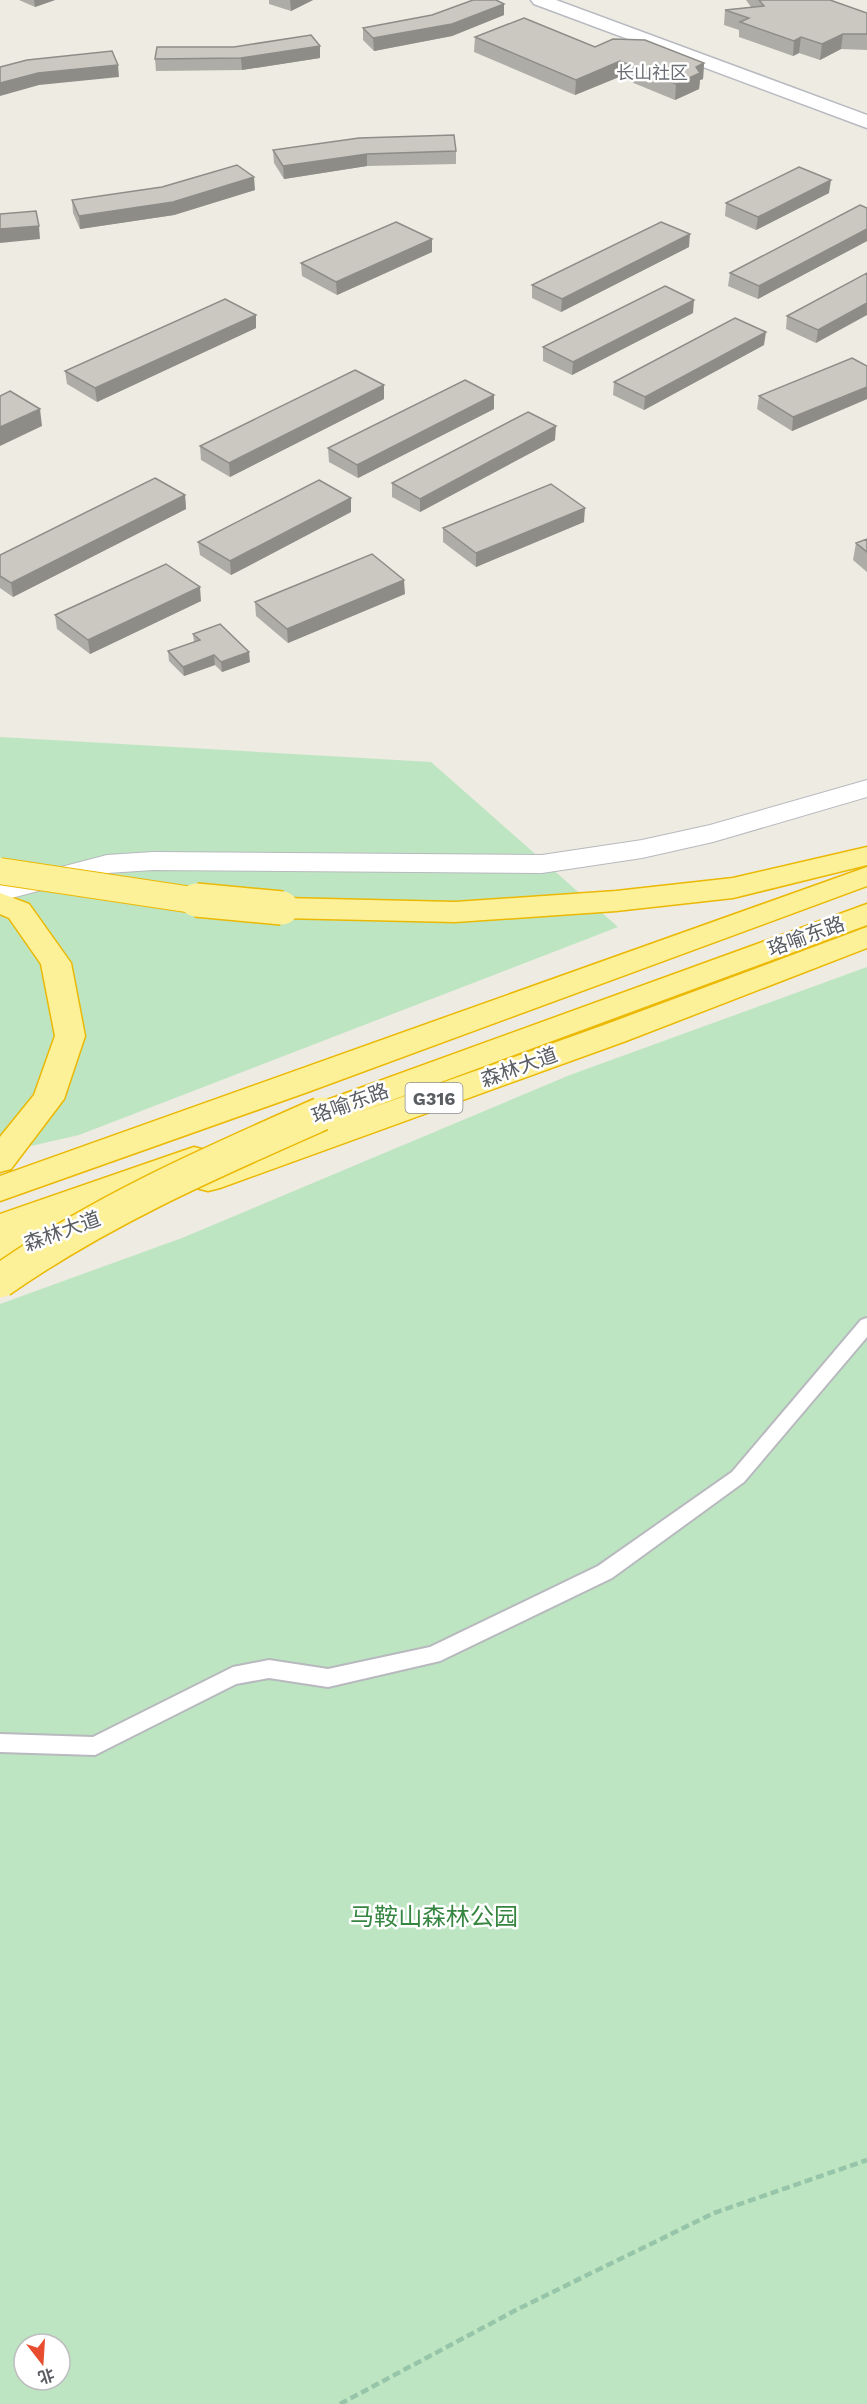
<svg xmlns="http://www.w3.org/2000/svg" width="867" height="2404" font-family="'Work Sans','Noto Sans SC',sans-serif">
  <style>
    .green { fill: #bee5c1; fill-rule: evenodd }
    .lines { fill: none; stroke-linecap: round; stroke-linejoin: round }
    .service-casing { stroke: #b7b9be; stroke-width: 4 }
    .minor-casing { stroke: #b7b9be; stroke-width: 2 }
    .secondary-casing { stroke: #b7bac0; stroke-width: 3 }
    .trunk-casing { stroke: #ebb803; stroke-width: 3 }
    .path { stroke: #97c5a9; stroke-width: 4.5; stroke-dasharray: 8 4; stroke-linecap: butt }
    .service { fill: #fff; fill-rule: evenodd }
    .minor { fill: #fff; fill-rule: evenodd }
    .secondary { fill: #fff; fill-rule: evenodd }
    .trunk { fill: #fcf098; fill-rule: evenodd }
    .trunk-bridge-far1-casing { stroke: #ebb803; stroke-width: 28; stroke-linecap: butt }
    .trunk-bridge-casing { stroke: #ebb803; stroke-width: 36; stroke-linecap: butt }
    .trunk-bridge-far1 { stroke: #fcf098; stroke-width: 26 }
    .trunk-bridge { stroke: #fcf098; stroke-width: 33 }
    .wall { fill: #aeaca6 }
    .shaded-wall { fill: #8d8c87 }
    .building { fill: #cac8c1; stroke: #8d8c87; stroke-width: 1.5 }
    .labels { text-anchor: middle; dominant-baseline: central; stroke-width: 5; stroke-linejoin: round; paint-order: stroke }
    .far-quarter-label { font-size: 18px; fill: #6b6f74; stroke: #fff }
    .shield { fill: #fff; stroke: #8c8e91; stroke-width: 1.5 }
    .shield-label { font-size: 18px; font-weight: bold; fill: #5a5d62 }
    .street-label { font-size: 20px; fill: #5a5d62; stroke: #fff }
    .near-park-label { font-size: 24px; fill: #368541; stroke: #fff }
  </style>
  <rect width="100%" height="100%" fill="#edebe2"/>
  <path class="green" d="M0,737L431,762L618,927L79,1135L0,1153Z
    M867,967V2404H0V1304L182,1238L570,1075ZM24,2344H60V2380H24Z"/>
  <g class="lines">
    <defs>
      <path id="service" d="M867,1318V1337L744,1482L612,1578L440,1661L328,1687L269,1678L236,1684L95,1755L0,1752V1734L93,1737L233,1667L269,1660L328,1669L430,1647L598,1566L732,1472L861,1320Z"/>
      <path id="minor" d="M867,780V797L713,842L642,858L542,873L153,870L107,873L0,901V883L107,855L153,852L542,855L642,840L710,825Z"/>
      <path id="secondary" d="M531,0H556L867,115V128L534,4Z"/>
      <path id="trunk" d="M867,847V865L733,898L616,911L455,922L282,918L272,915L267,908L272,901L282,898L455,902L616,891L733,878Z
        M867,867V886L305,1093L0,1201V1176Z
        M0,893L29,904L71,963L85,1036L64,1099L11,1169L0,1172V1137L34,1095L55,1036L41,964L9,918L0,914Z
        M867,904V925L357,1113L604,1025L867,927V948L626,1041L220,1188L208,1191L196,1188L192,1179L196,1171L70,1216L81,1219L86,1228L81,1237L0,1266V1214L194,1147L205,1150L210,1159L206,1167L320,1127L305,1124L300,1116L305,1108Z"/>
    </defs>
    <use href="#service" class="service-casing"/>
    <use href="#minor" class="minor-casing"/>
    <use href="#secondary" class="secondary-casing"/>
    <use href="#trunk" class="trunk-casing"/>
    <path class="path" d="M340,2404L518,2309L714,2213L867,2160"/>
    <use href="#service" class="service"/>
    <use href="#minor" class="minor"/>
    <use href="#secondary" class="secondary"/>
    <use href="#trunk" class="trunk"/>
    <defs>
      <path id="trunk-bridge-far1" d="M0,871L206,902"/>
      <path id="trunk-bridge" d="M196,900L282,908
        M0,1281C100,1211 210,1163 321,1114"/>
    </defs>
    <use href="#trunk-bridge-far1" class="trunk-bridge-far1-casing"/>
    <use href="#trunk-bridge" class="trunk-bridge-casing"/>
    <use href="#trunk-bridge-far1" class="trunk-bridge-far1"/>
    <use href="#trunk-bridge" class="trunk-bridge"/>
  </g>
  <path class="wall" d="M19,0H55L35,7Z
    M269,0H313L291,11L269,4Z
    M746,0H830L867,13V50L841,49L820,60L799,53L793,56L739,37V30L724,25L725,10L751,7Z
    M504,4V15L452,36L374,51L363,40V28Z
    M475,37L595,47L704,63L703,79L700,80L699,89L675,100L619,77L575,95L474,52Z
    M320,46V58L242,70L156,71L155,59Z
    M273,150L456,151V164L367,166L284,179L274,163Z
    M162,187L255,190L174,215L80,229L73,213L72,200Z
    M829,193L756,230L725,216L726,203Z
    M867,208V241L758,299L728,286L730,273Z
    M689,247L561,312L532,298V285Z
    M432,252L337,295L302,276L301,263Z
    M867,273L816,343L786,329L787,316Z
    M693,313L572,375L543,361V347Z
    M256,315V328L97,402L67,384L65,371Z
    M764,345L644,410L613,395L614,382Z
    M867,366V399L792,431L757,409L759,396Z
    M384,399L230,477L201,460L200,446Z
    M494,409L358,478L329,462L328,448Z
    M555,440L420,512L392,497V483Z
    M185,495L186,509L13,597L0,588V555Z
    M351,512L231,575L200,555L198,542Z
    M584,522L476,567L443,542V528Z
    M867,539V572L853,560L856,543Z
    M405,594L288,643L256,616L255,602Z
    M201,601L90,654L57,629L55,615Z
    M193,634L250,662L222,672L215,665L184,676L169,661L168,651L194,642Z"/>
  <path class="shaded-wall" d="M34,0H55L35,7Z
    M290,0H313L291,11Z
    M504,4V15L452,36L374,51L373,38Z
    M843,34L841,49L820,60L822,44Z
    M801,37L799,53L793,56L794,41Z
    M320,46V58L242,70L241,58Z
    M620,61L619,77L575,95L576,80Z
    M704,63L703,79L700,80L699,89L675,100L676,84L696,67Z
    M118,65L119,77L39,85L0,96V83L38,73Z
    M367,154V166L284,179L283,166Z
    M254,177L255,190L174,215L80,229L79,216Z
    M831,180L829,193L756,230L758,217Z
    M39,226L40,239L0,243V229Z
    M867,229V241L758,299L759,286Z
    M690,234L689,247L561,312L562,299Z
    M432,239V252L337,295L336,282Z
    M694,300L693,313L572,375L573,362Z
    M867,303V315L816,343L818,330Z
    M256,315V328L97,402L95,388Z
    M766,332L764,345L644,410L645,397Z
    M384,385V399L230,477L229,463Z
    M867,387V399L792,431L793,417Z
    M494,395V409L358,478L357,465Z
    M40,409L42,426L0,446V427Z
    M556,426L555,440L420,512V499Z
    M185,495L186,509L13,597L11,583Z
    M351,498V512L231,575L230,561Z
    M585,508L584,522L476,567V553Z
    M404,580L405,594L288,643L287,629Z
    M200,587L201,601L90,654L88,640Z
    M249,652L250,662L222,672L221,662Z
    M214,655L215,665L184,676L183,667Z"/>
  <path class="building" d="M473,0H496L504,4L452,24L373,38L363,28L432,15Z
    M759,0H830L867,13V34H843L822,44L801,37L794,41L740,22L749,18L725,10L764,6Z
    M524,18L595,47L613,39L645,40L704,63L696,67L700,73L676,84L620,61L576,80L475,37Z
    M311,35L320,46L241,58L155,59L157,47H234Z
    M112,51L118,65L38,73L0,83V67L27,60Z
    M454,135L456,151L367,154L283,166L273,150L359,138Z
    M237,165L254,177L173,202L79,216L72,200L162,187Z
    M799,167L831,180L758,217L726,203Z
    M860,205L867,208V229L759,286L730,273Z
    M36,211L39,226L0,229V214Z
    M396,222L432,239L336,282L301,263Z
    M661,222L690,234L562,299L532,285Z
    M867,273V303L818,330L787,316Z
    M665,286L694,300L573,362L543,347Z
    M225,299L256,315L95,388L65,371Z
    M735,318L766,332L645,397L614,382Z
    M852,358L867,366V387L793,417L759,396Z
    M355,370L384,385L229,463L200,446Z
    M465,380L494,395L357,465L328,448Z
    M10,391L40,409L0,427V396Z
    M528,412L556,426L420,499L392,483Z
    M155,478L185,495L11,583L0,576V555Z
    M319,480L351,498L230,561L198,542Z
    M551,484L585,508L476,553L443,528Z
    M867,539V552L856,543Z
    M372,554L404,580L287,629L255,602Z
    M166,564L200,587L88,640L55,615Z
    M220,624L249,652L221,662L214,655L183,667L168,651L200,640L193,634Z"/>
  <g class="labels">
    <g class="far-quarter-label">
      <text x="652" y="72">长山社区</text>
    </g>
    <rect class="shield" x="405.5" y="1083" width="57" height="30" rx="4.5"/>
    <g class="shield-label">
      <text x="434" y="1098">G316</text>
    </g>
    <g class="street-label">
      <text transform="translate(806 936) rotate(-20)">珞喻东路</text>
      <text transform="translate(519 1067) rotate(-20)">森林大道</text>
      <text transform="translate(350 1103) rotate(-20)">珞喻东路</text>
      <text transform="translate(62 1231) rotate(-20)">森林大道</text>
    </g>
    <g class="near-park-label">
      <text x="434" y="1917">马鞍山森林公园</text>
    </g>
  </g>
  <g transform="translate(42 2362) rotate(163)"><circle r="28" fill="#ffffff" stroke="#bdbec0" stroke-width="1.5"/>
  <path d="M0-4.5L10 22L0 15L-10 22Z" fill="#e74d2e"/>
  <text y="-9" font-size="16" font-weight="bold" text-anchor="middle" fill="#5a5d62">北</text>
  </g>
</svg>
